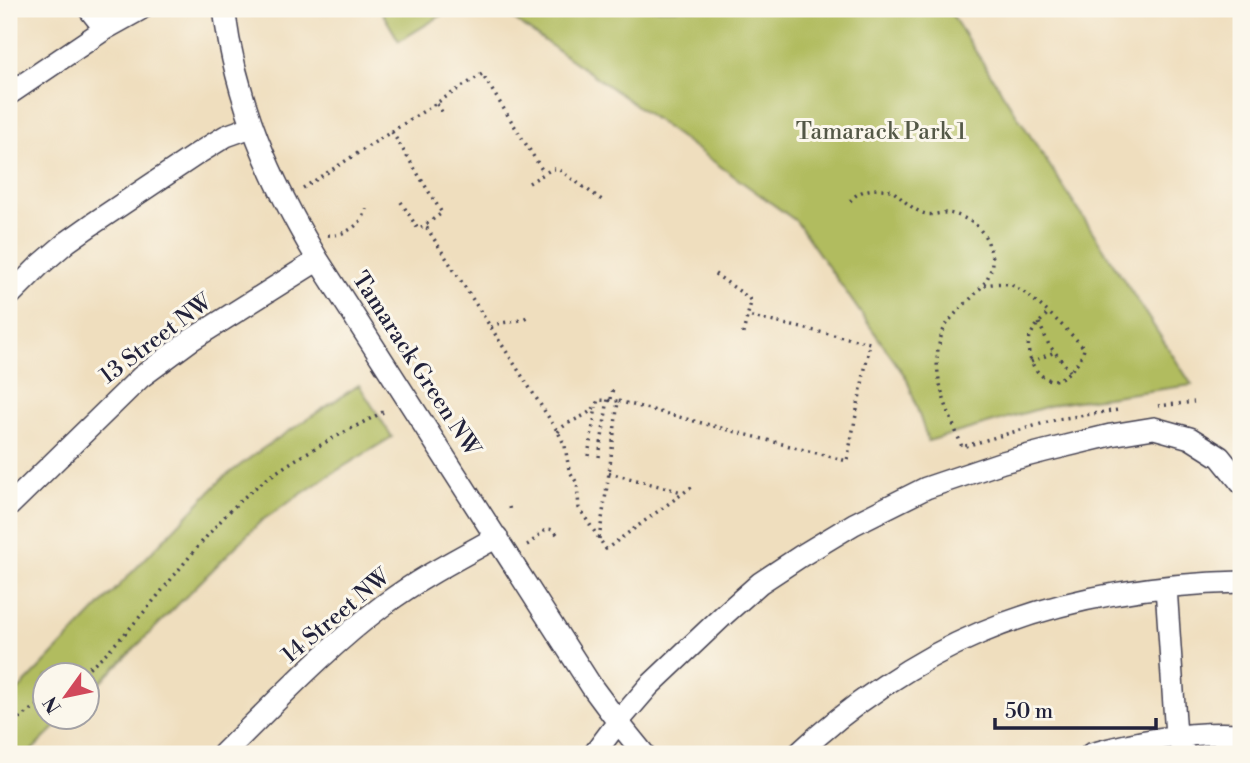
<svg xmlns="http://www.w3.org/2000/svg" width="1250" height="763" font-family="'Libre Bodoni',serif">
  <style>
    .green { fill: #b1bc5e; stroke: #6a6f4c; stroke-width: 2 }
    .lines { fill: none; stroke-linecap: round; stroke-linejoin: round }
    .minor-casing { stroke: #413e4f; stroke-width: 24 }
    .path { stroke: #413e4f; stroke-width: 3.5; stroke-dasharray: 2 5; stroke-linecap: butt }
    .minor { stroke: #fff; stroke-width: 21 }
    .labels { text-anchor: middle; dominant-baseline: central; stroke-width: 6; stroke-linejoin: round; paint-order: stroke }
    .park-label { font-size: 23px; fill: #545847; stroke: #fbf7ec }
    .street-label { font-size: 23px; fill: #22223b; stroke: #fbf7ec }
  </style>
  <rect width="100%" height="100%" fill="#fbf7ec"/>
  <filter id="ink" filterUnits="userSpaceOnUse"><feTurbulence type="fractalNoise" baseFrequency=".0143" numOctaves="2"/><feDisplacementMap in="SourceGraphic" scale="14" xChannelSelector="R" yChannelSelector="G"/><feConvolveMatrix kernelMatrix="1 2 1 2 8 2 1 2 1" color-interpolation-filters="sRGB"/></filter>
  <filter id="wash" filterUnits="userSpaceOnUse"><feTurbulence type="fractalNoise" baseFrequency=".00686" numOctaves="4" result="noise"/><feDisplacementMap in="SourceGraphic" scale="28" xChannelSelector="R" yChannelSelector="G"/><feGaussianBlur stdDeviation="1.57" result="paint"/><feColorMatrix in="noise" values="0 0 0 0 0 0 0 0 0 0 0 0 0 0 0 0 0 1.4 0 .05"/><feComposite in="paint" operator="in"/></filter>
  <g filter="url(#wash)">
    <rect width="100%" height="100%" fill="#efdebe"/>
    <path class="green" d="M380,9H452L399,41Z
      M499,9H948L1192,385L1056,404L928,441L907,379L796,221L620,94Z
      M359,385L392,437L328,476L261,521L88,695V676H46V718H65L28,754H9V700L223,478L262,449Z"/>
  </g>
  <g filter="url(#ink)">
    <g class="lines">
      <defs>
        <path id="minor" d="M89,9L105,29
          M224,9C236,102 270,180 318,260L592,687L618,722L644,754
          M9,94L105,29L141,9
          M9,296L39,266L67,242L91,225L197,154L226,136L251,127
          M9,506L141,377L191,340L318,260
          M1166,587L1176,736L1185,754
          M223,754C275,703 326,648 385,604C420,578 459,558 497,537
          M594,754L618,722L649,686L725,614L760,583L801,556L854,524L926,488L1003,462L1045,451L1111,435L1154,428L1190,438L1220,457L1241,483
          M798,754C848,706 916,660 980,633C1062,598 1153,584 1241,582
          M1091,754C1140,740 1190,731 1241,734"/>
      </defs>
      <use href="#minor" class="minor-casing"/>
      <path class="path" d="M437,104L444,115
        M392,132L442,213L425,225L558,432L565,446L569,470L577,483L579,508L606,549L693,486
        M529,183L552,169H558L602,200
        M303,188L482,74L544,173
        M850,201C861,188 875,188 891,190C902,198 913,211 926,214C933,216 941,212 948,213C957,214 970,220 977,226C983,233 988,240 990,249C1001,283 963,300 947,324C942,331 940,340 938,349C933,382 951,417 962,447L1058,419L1119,410
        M401,202L418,229L425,225
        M328,235C343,237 364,224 366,209
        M715,274L749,298L751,302L742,337
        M984,285C992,284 1003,282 1011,285C1028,291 1071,333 1084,348C1083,360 1064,382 1051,380C1034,377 1023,350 1031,335C1034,327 1042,320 1048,313
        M1039,323L1049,345L1070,371
        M491,327C502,320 515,324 527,317
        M1031,362L1055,352
        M611,399L613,388
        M1158,406L1194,402
        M558,432C568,418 593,418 598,400L618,401
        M588,456L596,407
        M599,457L608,399
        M609,473L682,492
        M509,507L510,511
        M599,539L609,473L618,401L847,461L870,343L747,316
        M527,545C539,539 547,518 559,537
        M78,676C88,668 99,660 107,652C151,609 185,558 227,514C270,468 328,441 383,412
        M9,728L17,720L46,700"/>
      <use href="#minor" class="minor"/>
    </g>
  </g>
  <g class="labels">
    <g class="park-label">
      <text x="881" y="132">Tamarack Park 1</text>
    </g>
    <g class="street-label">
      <text transform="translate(156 339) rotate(-37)">13 Street NW</text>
      <text transform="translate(416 364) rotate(57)">Tamarack Green NW</text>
      <text transform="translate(336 616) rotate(-40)">14 Street NW</text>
    </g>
  </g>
  <rect width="1250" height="763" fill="none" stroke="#fbf7ec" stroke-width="35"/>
  <g transform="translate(66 696) rotate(237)"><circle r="33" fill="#fbf7ec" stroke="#a4a2a5" stroke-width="2"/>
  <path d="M0-5L12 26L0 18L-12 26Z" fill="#d1495b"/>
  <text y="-10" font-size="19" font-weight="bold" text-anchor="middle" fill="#22223b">N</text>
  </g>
  <path d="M995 718v10h161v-10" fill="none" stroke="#22223b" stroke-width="3.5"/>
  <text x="1005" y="718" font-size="21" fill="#22223b" stroke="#fbf7ec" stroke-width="5" paint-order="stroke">50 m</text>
</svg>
